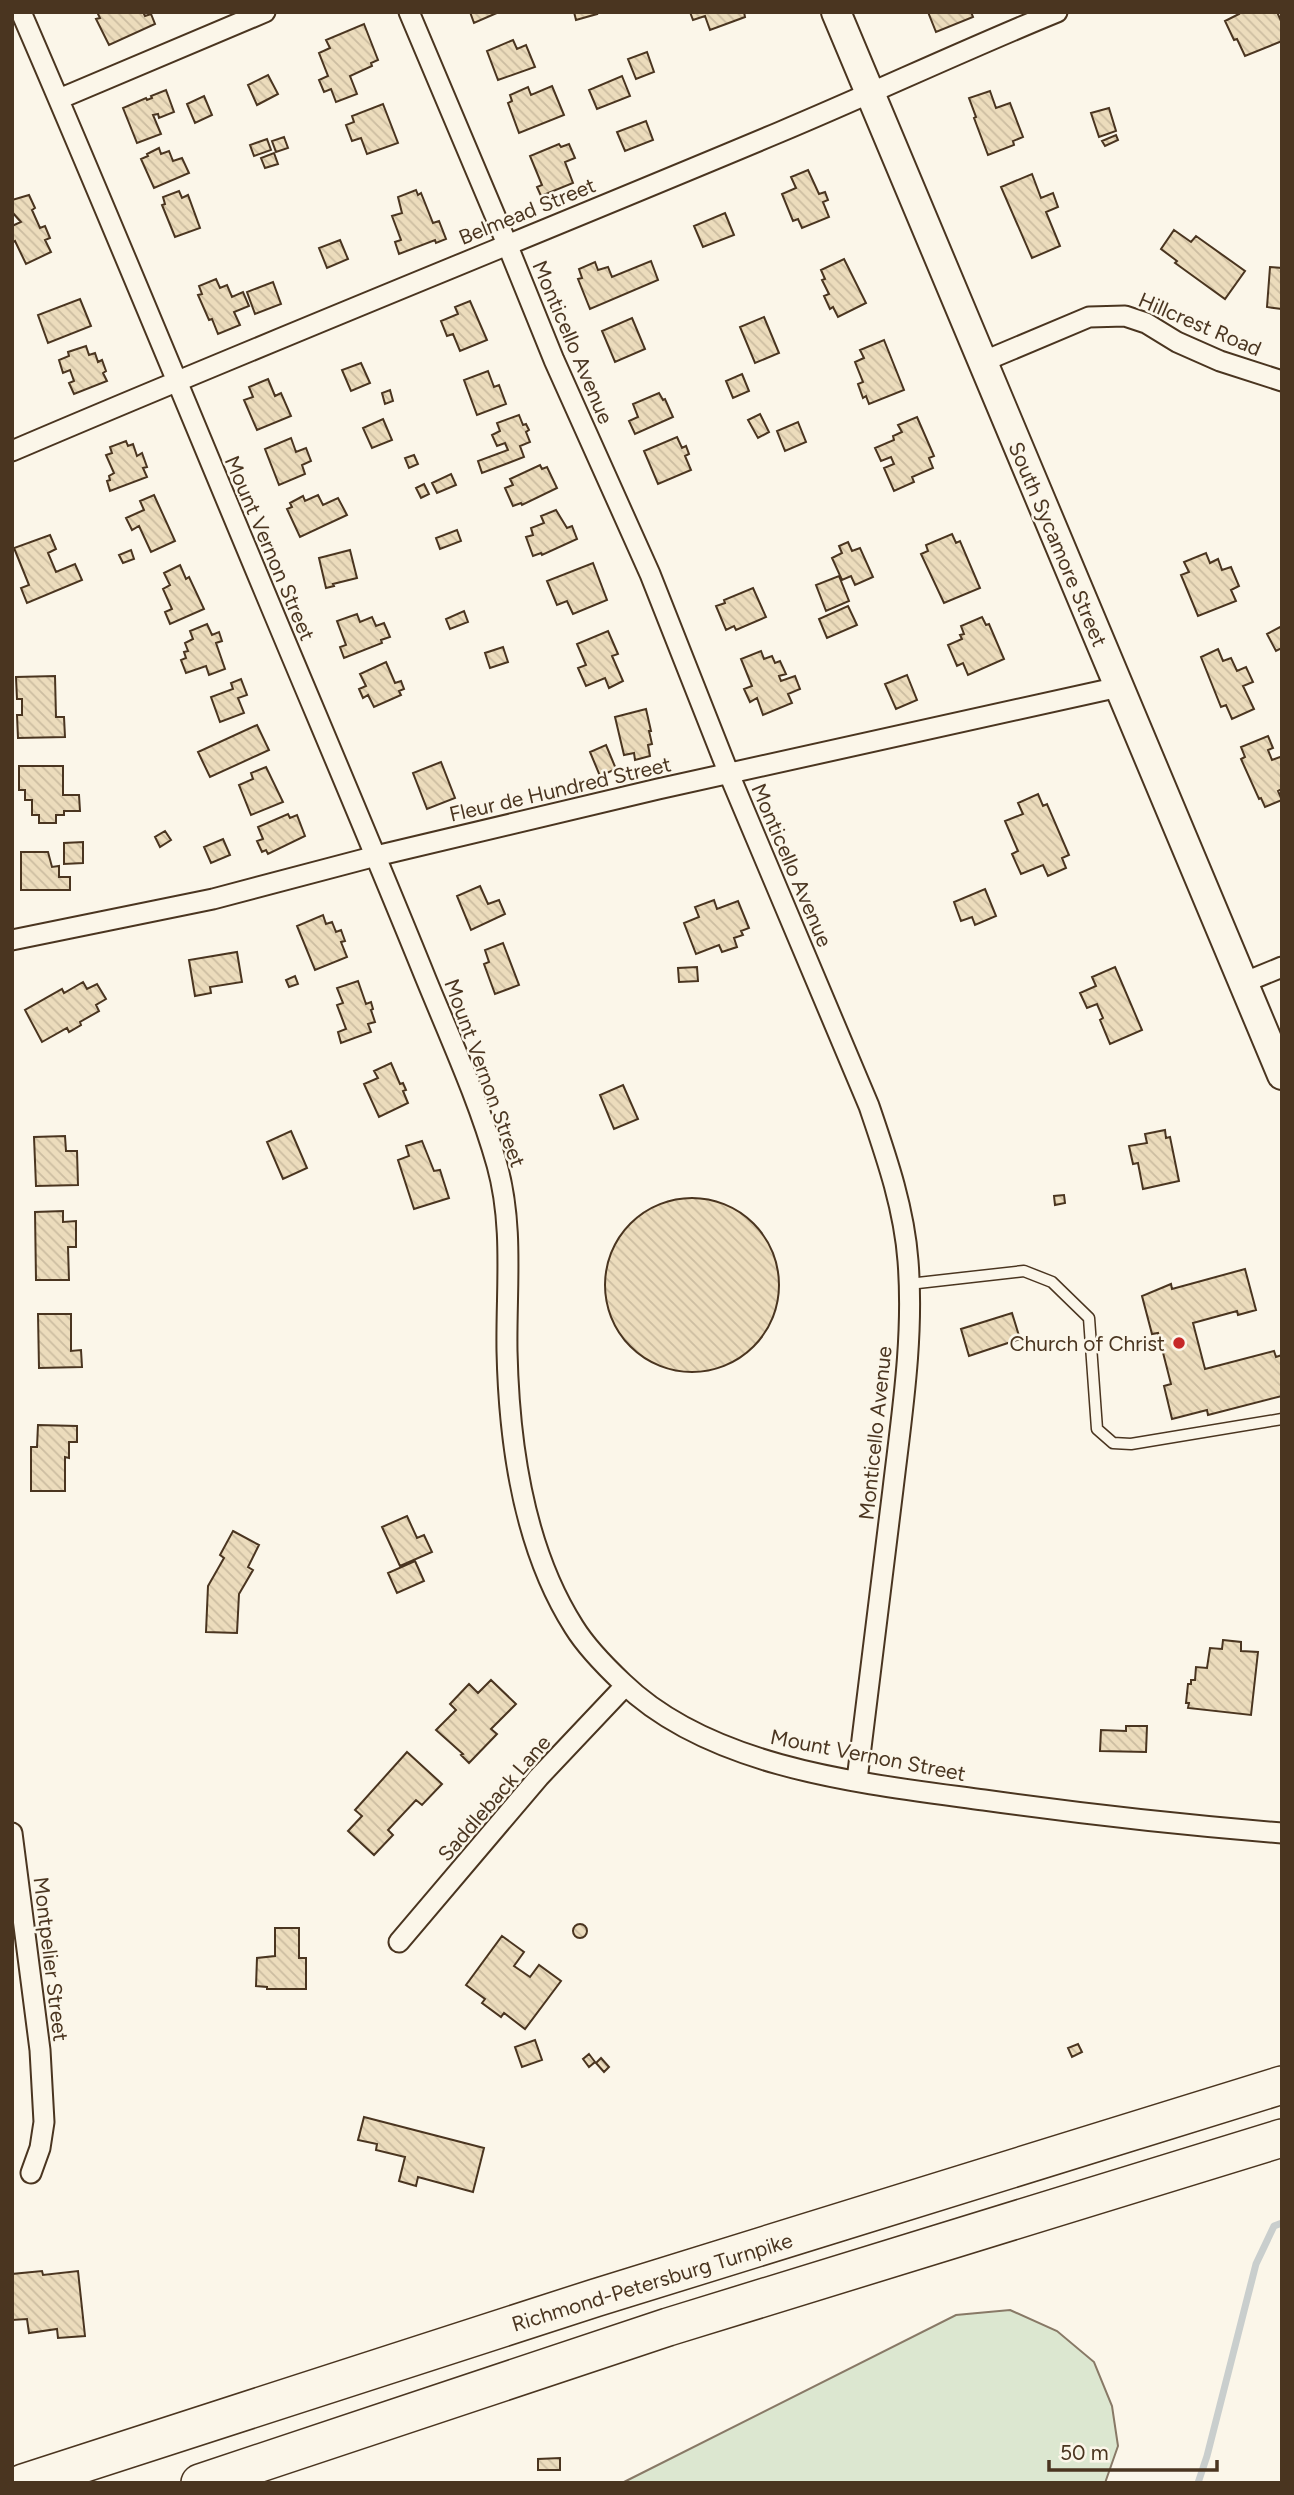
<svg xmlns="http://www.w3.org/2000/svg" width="1294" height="2495" font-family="Figtree,sans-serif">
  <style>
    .pitch { fill: #dce7d0; stroke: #887966; stroke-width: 2 }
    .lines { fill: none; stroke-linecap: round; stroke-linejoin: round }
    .stream { stroke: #c9cecd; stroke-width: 7 }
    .building { fill: url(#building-back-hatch); stroke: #4a3520; stroke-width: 2 }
    .service-casing { stroke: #4a3520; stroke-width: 13 }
    .minor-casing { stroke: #4a3520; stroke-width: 23 }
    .secondary-casing { stroke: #4a3520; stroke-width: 32 }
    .motorway-casing { stroke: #4a3520; stroke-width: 40 }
    .service { stroke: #fbf6e9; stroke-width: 10 }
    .minor { stroke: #fbf6e9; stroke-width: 19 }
    .secondary { stroke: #fbf6e9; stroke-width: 28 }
    .motorway { stroke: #fbf6e9; stroke-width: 37 }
    .poi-dot { fill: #c62828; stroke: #fbf6e9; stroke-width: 2.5 }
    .labels { text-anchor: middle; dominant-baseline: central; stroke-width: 5; stroke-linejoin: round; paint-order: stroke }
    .street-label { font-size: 21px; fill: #4a3520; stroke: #fbf6e9 }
    .poi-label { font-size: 21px; fill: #4a3520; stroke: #fbf6e9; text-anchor: end }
  </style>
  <defs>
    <pattern id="building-back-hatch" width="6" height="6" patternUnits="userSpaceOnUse" patternTransform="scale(1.75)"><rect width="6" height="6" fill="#ecdcbc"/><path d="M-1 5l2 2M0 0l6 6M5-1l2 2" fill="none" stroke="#ccbda1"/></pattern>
  </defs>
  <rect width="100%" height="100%" fill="#fbf6e9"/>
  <path class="pitch" d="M1010,2310L1057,2331L1094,2362L1112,2406L1118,2446L1105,2483H622L956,2315Z"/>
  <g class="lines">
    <path class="stream" d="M1198,2483L1207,2456L1256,2264L1274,2226L1282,2223"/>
  </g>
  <path class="building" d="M97,12H143L145,16L151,14L155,24L109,45L96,19L100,18Z
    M470,12H499L474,23Z
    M574,12H596L597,14L576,20Z
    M690,12H744L745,17L710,30L705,16L693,20Z
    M928,12H971L973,17L936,32Z
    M1238,12H1277L1282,23V41L1245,56L1237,39L1234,40L1225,21L1239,14Z
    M364,24L378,60L371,63L372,66L350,76L357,94L336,102L331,89L324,92L319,80L328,76L319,53L330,48L326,40Z
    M513,40L517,49L526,45L535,67L498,80L487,51Z
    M647,52L654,72L636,79L628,59Z
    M268,75L278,94L257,105L248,85Z
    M622,76L630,96L597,109L589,90Z
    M552,86L564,115L519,133L508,103L512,101L510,95L528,87L531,95Z
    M166,90L174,112L159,118L158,114L153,115L161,134L137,143L123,108L146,98L147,100L152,98L151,96Z
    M990,91L996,108L1010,103L1023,137L1013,141L1014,145L988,155L974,118L976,117L969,98Z
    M204,96L212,115L195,123L187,104Z
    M383,104L398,143L367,154L361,138L352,141L346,125L354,122L352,116Z
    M1109,108L1116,131L1099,137L1091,113Z
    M646,121L653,140L625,151L617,132Z
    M1116,135L1118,140L1105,146L1102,141Z
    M284,137L288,148L276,152L272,141Z
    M267,139L271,150L254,156L250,145Z
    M559,144L561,147L569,144L575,158L565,162L573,183L541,196L537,187L542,185L530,156Z
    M159,148L161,154L169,151L173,161L182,158L189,173L154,188L141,159L148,156L147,154Z
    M274,153L278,164L265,168L261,158Z
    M808,170L819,194L825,192L828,200L823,202L829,217L802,228L798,219L793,221L782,194L796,188L791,177Z
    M1032,174L1041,198L1053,193L1058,207L1046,212L1060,246L1032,258L1001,187Z
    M416,190L418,195L421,193L433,223L439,221L446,239L436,243L435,240L399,254L395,242L401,240L392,216L402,213L398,197Z
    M179,191L182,198L188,195L200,228L175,237L162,205L165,204L163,197Z
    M29,195L35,208L32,210L40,228L45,226L50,238L45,240L51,252L26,264L15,241L12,243V226L21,222L12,212V200Z
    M725,213L734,235L703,247L694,226Z
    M1174,230L1191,242L1196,236L1245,271L1225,299L1175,263L1177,261L1161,249Z
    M340,240L348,259L327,268L319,248Z
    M844,259L866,303L838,317L833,307L830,309L824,296L829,294L822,280L825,279L821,270Z
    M651,261L658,280L590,309L578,279L582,278L579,269L595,262L598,270L608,267L612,277Z
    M1270,267L1282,268V309L1267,307Z
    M216,279L220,288L227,285L232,297L243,292L249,306L234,312L240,325L218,334L212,319L209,320L198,295L202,294L199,286Z
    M273,282L281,304L255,314L247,292Z
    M80,299L91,326L48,343L38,315Z
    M470,301L487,340L460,351L453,334L447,336L441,321L458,314L455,307Z
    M764,317L779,353L755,363L740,327Z
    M632,318L645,349L615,362L602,331Z
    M884,340L904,390L869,404L866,396L863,398L858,384L863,382L855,362L864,358L860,350Z
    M86,346L89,355L95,353L98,362L102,360L106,371L103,373L107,381L74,394L69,383L74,381L70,370L63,373L59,360L69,356L68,352Z
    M361,363L370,383L351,391L342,370Z
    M488,371L494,387L499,385L506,404L477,415L464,380Z
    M742,374L749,391L733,398L726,381Z
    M268,379L275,396L281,393L291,416L257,430L244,400L253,397L249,387Z
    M390,390L393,401L385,404L382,393Z
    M659,393L663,400L665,399L673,417L635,434L629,421L638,417L633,404Z
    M760,414L769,432L758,438L748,420Z
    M519,415L523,425L526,424L529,430L526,432L530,442L520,446L524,457L482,473L478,461L508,450L505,443L497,446L492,435L500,431L497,423Z
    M917,417L934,456L929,458L933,468L912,477L914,482L894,491L884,468L894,464L891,457L881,461L875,448L894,440L893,436L902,432L898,425Z
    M383,419L392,440L372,448L363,428Z
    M798,422L806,442L785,451L777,431Z
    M677,437L682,448L686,446L689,454L685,456L691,470L658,484L644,451Z
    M291,438L296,452L306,448L311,461L302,465L305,474L279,485L265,449Z
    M126,441L128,446L133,444L137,456L142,453L147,467L143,468L147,477L110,491L107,481L110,480L109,476L114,473L106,455L112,453L110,447Z
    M414,455L418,464L409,468L405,458Z
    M540,465L542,469L547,467L557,488L522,505L521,503L513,506L505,488L513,485L510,479Z
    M451,474L456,485L437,493L432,483Z
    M424,484L429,494L421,498L416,488Z
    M154,495L175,541L151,552L139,526L132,530L126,518L144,510L140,501Z
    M318,495L323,505L338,498L347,515L300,537L287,509L292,507L290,503L303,496L305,501Z
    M556,510L567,528L572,526L577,539L542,555L541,553L533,556L526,537L533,535L531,528L544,523L541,516Z
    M457,530L461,541L440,549L436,538Z
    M952,534L956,543L960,541L980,588L944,603L921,554L928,551L926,545Z
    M50,535L56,549L48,553L56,572L75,564L82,580L27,603L21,588L29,585L14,548Z
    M848,542L852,551L860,548L873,577L855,585L851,576L842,580L832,558L842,553L839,546Z
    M131,550L134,559L123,563L119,555Z
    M350,550L357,578L333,584L334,586L326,588L319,558Z
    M1206,553L1210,563L1218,559L1222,570L1231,567L1239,586L1231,590L1236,601L1198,616L1181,575L1189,572L1184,562Z
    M593,563L607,600L573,614L567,601L557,605L547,581Z
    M180,565L186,579L189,577L204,609L170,624L165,612L172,609L163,589L170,585L164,573Z
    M839,576L849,601L826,611L816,585Z
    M753,588L766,617L736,630L734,626L726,630L716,606L725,603L724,600Z
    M848,606L857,625L827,638L819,619Z
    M464,611L468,622L450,629L446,619Z
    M357,614L360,622L372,617L376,626L384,623L390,637L381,640L382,643L344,658L340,647L346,645L337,621Z
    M982,617L986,625L989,624L1004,659L968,675L963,663L957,666L948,645L962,639L960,635L964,634L961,626Z
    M207,624L212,635L219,632L222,641L216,643L225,669L209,675L206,666L186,673L181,660L186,658L184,652L188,651L185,643L193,639L190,631Z
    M1282,626V648L1276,651L1267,634Z
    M608,631L618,654L612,656L623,681L609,688L605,678L586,686L578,668L586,665L577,644Z
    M503,647L508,662L490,668L485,653Z
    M1218,649L1223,661L1231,658L1237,671L1246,667L1253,682L1243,686L1254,709L1232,719L1226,705L1221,707L1201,657Z
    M761,651L764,659L772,656L775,663L780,661L786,674L779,676L781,681L795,676L800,689L788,694L792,703L763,715L757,698L750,702L744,689L752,686L741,659Z
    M386,662L395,683L401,681L404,689L399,691L401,695L374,707L368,695L363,698L359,689L366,686L360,674Z
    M907,675L917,700L896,709L885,684Z
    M55,676L56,717H64L65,737L18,738L17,715H22V699H17L16,677Z
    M241,679L247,695L238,698L244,713L220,722L211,697L233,689L231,683Z
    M646,709L651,731H649L652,744L648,745L650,756L635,760L634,753L624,755L615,717Z
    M257,725L269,750L210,777L198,752Z
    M1268,736L1273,748L1268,750L1272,760L1280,757L1282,760V789L1278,791L1282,800L1265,807L1261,798L1259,799L1241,759L1245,757L1241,747Z
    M606,745L616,769L600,776L590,752Z
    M441,762L455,798L427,809L413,773Z
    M19,766H63V795H79L80,811H64V815H56V823H39V815H32V800H25V790H19Z
    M266,767L283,802L251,815L239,785L253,779L251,773Z
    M1038,794L1043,806L1047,804L1069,855L1062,858L1066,868L1048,876L1043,865L1021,874L1012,854L1018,851L1005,821L1023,814L1018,803Z
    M288,814L290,818L297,815L305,836L268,854L266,850L262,852L257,841L263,839L258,827Z
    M165,831L171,840L160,847L155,837Z
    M223,839L230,855L211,863L204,847Z
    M83,842V863L64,864V843Z
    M21,852H48L52,867L59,866V877H70V890H21Z
    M480,886L488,904L499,900L505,914L471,930L457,896Z
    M985,889L996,916L975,925L972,917L961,921L954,902Z
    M714,900L717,909L738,901L749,928L741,931L743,935L734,938L737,947L722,952L719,945L696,954L684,923L699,917L695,907Z
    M323,915L326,924L332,922L336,932L341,930L345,941L341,942L347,957L315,970L297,926Z
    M503,943L519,985L495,994L484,964L489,962L485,950Z
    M237,952L242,982L210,987L211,993L195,996L189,960Z
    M697,967L698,981L679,982L678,968Z
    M1115,967L1142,1030L1110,1044L1100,1020L1103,1018L1097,1004L1087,1008L1080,993L1096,986L1092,977Z
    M295,976L298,984L289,987L286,980Z
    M358,981L366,1004L371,1002L373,1009L371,1010L375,1022L368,1024L371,1032L341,1043L338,1032L346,1029L337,1005L343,1003L337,988Z
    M83,982L87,989L97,984L106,999L96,1005L99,1011L80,1022L81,1025L69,1032L67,1028L42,1042L25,1010L62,989L64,993Z
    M391,1063L400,1084L403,1083L406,1090L403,1091L408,1103L379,1117L364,1084L378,1078L374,1071Z
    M623,1085L638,1119L614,1129L600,1095Z
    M1165,1130L1166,1138L1170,1137L1179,1181L1143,1189L1138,1163L1133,1164L1129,1146L1147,1143L1145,1134Z
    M291,1131L307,1168L283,1179L267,1142Z
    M65,1136L66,1151H77L78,1185L36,1186L34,1137Z
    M422,1141L434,1171L440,1170L449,1198L414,1209L398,1160L409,1156L406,1146Z
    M1064,1195L1065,1203L1055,1205L1054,1196Z
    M605 1285a87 87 0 1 1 174 0a87 87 0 1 1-174 0Z
    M63,1211V1222L76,1221V1247H68L69,1280H36L35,1212Z
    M1245,1269L1256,1310L1238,1315L1237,1311L1193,1323L1205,1369L1274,1351L1276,1357L1282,1355V1396L1208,1415L1207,1410L1172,1419L1164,1386L1171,1384L1158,1333L1152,1334L1142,1296L1171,1284L1172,1289Z
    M1012,1313L1020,1339L969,1356L961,1329Z
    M38,1314H71V1351L81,1350L82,1367L39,1368Z
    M38,1425L77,1426V1442H69V1458L65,1457V1491H31V1447H37Z
    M407,1516L417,1538L424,1535L432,1552L400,1566L382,1527Z
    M233,1531L259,1545L248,1567L253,1570L239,1594L237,1633L206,1632L208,1586L224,1558L220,1555Z
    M415,1561L424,1581L397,1593L388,1573Z
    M1223,1640L1241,1642V1651L1258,1652L1251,1715L1188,1708L1189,1703H1186L1188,1684H1191V1680H1195L1196,1667L1207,1668L1210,1648L1222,1649Z
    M491,1680L516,1704L491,1729L497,1734L469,1763L461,1755L463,1754L436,1730L456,1710L450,1704L469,1684L478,1693Z
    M1126,1726H1147L1146,1752L1100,1751L1101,1730L1126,1731Z
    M407,1752L442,1784L422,1805L416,1800L388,1830L393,1835L374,1855L348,1831L362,1816L355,1810Z
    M573 1931a7 7 0 1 1 14 0a7 7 0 1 1-14 0Z
    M275,1928H299V1958H306V1989H267V1987L256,1986L257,1958L275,1956Z
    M502,1936L524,1952L514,1966L530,1977L539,1965L561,1981L525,2029L504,2013L501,2017L482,2003L485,1999L466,1985Z
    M535,2040L542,2060L522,2067L515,2047Z
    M1078,2044L1082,2052L1072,2057L1068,2048Z
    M589,2054L595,2062L589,2067L583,2059Z
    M601,2058L609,2067L604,2072L596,2063Z
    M364,2117L484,2148L473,2192L418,2177L416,2186L399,2181L405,2157L376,2150L377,2144L358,2140Z
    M42,2271L43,2275L78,2271L85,2336L58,2338L57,2329L29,2333L27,2319L12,2320V2274Z
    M560,2458V2470H538V2459Z"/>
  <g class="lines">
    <defs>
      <path id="service" d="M909,1284L1024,1271L1052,1282L1089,1318L1097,1429L1113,1443L1131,1444L1282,1419"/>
      <path id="minor" d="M21,12C122,245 217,480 316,714C353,802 390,890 426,979C451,1040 479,1101 497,1165C514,1226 506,1289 507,1351C509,1444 523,1547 574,1627C587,1648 605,1666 623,1683C712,1769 866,1784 984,1800C1083,1814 1182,1825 1282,1833
        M409,12L507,244L554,360L650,574L729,774L869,1106C886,1156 904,1207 908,1261C914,1337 902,1413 893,1489C881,1586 869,1683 857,1780
        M59,99L265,12
        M982,362L1089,317L1125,316L1146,323L1177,342L1220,361L1282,381
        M12,451C267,342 525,239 780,132C873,93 964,50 1057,12
        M12,940L213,899L376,856L658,789L1119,687
        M1243,983L1282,967
        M12,1833L40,2050L44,2122L40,2148L31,2173
        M399,1942L539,1777L625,1686"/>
      <path id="secondary" d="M836,12L1282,1075"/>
      <path id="motorway" d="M23,2483L595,2298L1282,2085
        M200,2483L668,2327L1282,2138"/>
    </defs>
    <use href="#service" class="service-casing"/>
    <use href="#minor" class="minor-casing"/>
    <use href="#secondary" class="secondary-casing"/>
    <use href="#motorway" class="motorway-casing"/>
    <use href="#service" class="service"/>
    <use href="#minor" class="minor"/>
    <use href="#secondary" class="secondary"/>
    <use href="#motorway" class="motorway"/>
  </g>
  <circle class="poi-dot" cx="1179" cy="1343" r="7"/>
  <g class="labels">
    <g class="street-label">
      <text transform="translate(527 211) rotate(-22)">Belmead Street</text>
      <text transform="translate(1200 324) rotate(23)">Hillcrest Road</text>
      <text transform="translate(573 342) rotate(67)">Monticello Avenue</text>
      <text transform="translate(1058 544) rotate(67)">South Sycamore Street</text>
      <text transform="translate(270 548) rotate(67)">Mount Vernon Street</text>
      <text transform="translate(560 789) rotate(-13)">Fleur de Hundred Street</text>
      <text transform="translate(792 865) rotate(67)">Monticello Avenue</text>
      <text transform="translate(485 1073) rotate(70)">Mount Vernon Street</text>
      <text transform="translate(875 1433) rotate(-84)">Monticello Avenue</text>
      <text transform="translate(868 1755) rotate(11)">Mount Vernon Street</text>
      <text transform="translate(494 1798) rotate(-49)">Saddleback Lane</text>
      <text transform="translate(51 1959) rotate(83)">Montpelier Street</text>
      <text transform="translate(652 2282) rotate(-17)">Richmond-Petersburg Turnpike</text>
    </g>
    <g class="poi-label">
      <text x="1165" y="1343">Church of Christ</text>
    </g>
  </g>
  <rect width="1294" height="2495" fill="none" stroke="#4a3520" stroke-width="28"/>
  <path d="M1049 2460v10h168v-10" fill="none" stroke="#4a3520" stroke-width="3.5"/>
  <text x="1060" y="2460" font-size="21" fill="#4a3520" stroke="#fbf6e9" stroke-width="5" paint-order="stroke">50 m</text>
</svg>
